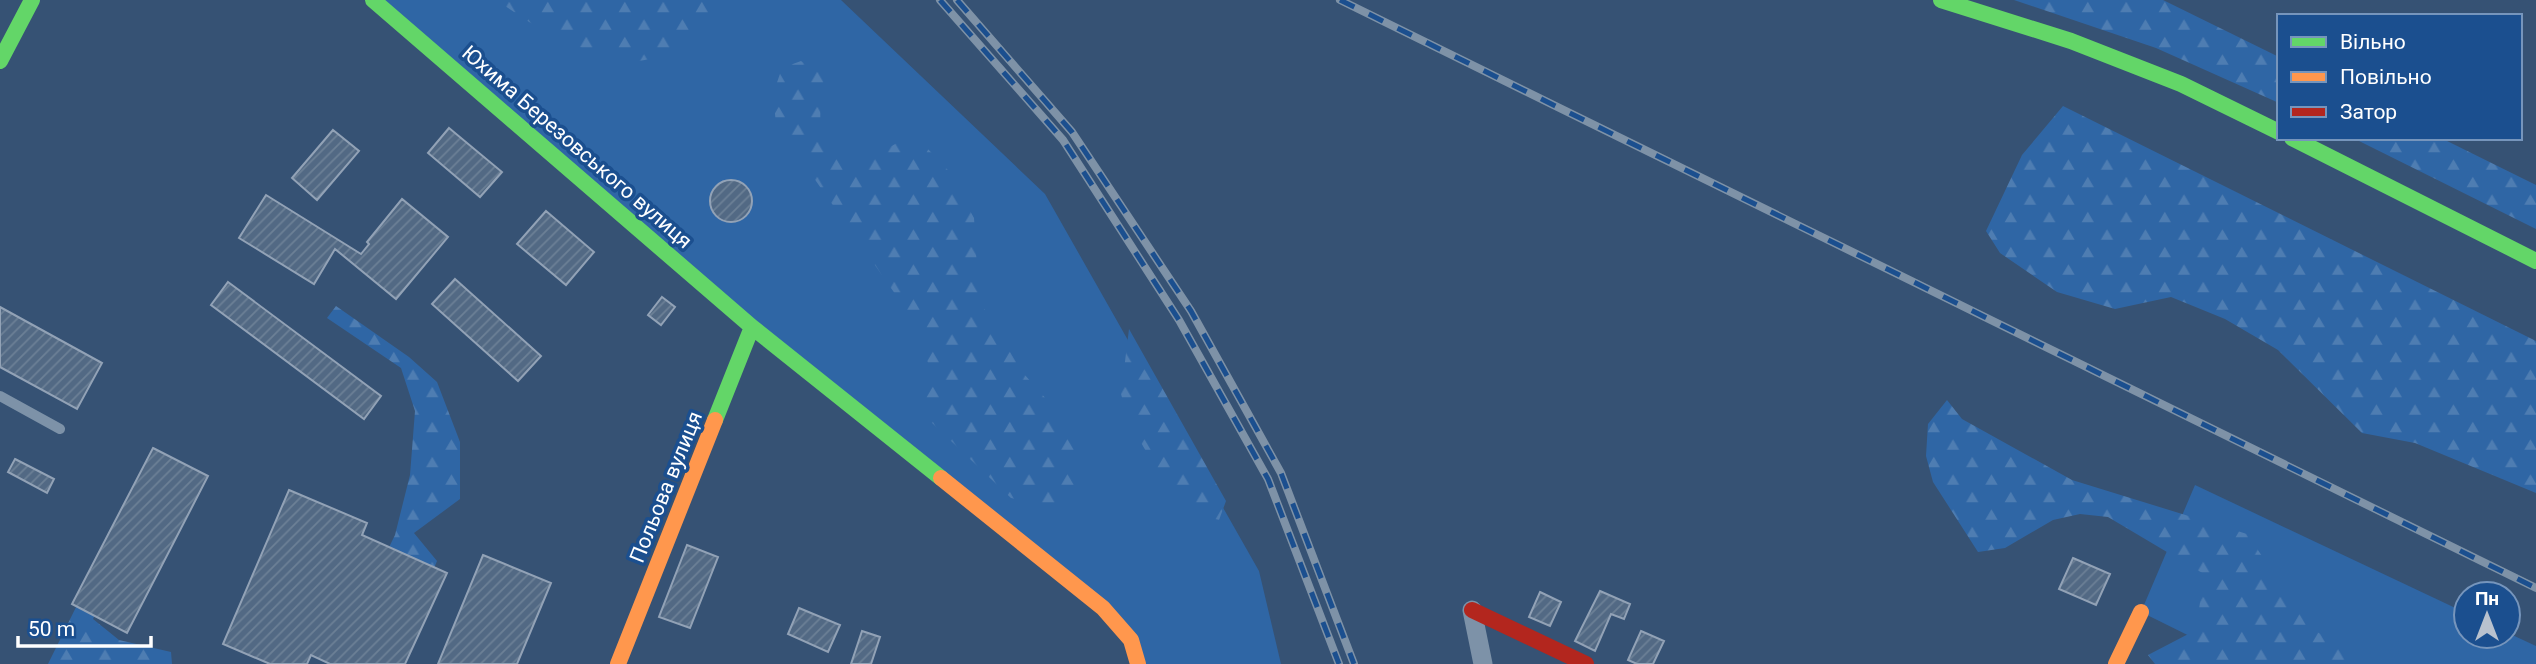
<svg xmlns="http://www.w3.org/2000/svg" width="2536" height="664" font-family="Roboto,sans-serif">
  <style>
    .grass { fill: #2f66a5 }
    .forest { fill: url(#forest-firs) }
    .building { fill: url(#building-hatch); stroke: #92a2b6; stroke-width: 2 }
    .lines { fill: none; stroke-linecap: round; stroke-linejoin: round }
    .lane { stroke: #7d92a8; stroke-width: 10 }
    .street { stroke: #7d92a8; stroke-width: 19 }
    .fast { stroke: #63d668; stroke-width: 16 }
    .slow { stroke: #ff974d; stroke-width: 16 }
    .jam { stroke: #b3261e; stroke-width: 16 }
    .rail-casing { stroke: #7e92a7; stroke-width: 8 }
    .rail { stroke: #1b4f8f; stroke-width: 5; stroke-dasharray: 16; stroke-linecap: butt }
    .labels { text-anchor: middle; dominant-baseline: central; stroke-width: 7; stroke-linejoin: round; paint-order: stroke }
    .street-label { font-size: 21px; fill: #fff; stroke: #1b4f8f }
  </style>
  <defs>
    <pattern id="forest-firs" width="22" height="20" patternUnits="userSpaceOnUse" patternTransform="scale(1.75)"><rect width="22" height="20" fill="#2f66a5"/><path d="M5 1l3.5 6h-7zM16 11l3.5 6h-7z" fill="#4e7db2"/></pattern>
    <pattern id="building-hatch" width="6" height="6" patternUnits="userSpaceOnUse" patternTransform="scale(1.75)"><rect width="6" height="6" fill="#526984"/><path d="M-1 1l2-2M0 6l6-6M5 7l2-2" fill="none" stroke="#6c8096"/></pattern>
  </defs>
  <rect width="100%" height="100%" fill="#365274"/>
  <path class="grass" d="M373,0H841L1045,194L1259,571L1281,664H1138L1131,640Z
    M2195,485L2466,613V636H2508V633L2536,646V664H2236L2238,660L2141,612Z"/>
  <path class="forest" d="M496,0H718L684,53L639,61L561,43Z
    M2014,0H2163L2279,57V103L2156,48Z
    M801,61L824,75C820,122 811,137 852,167L899,142L926,147L947,169L974,218L979,300L1024,374L1071,427L1082,490L1065,510L1011,498L930,421L922,394L929,365L905,308L776,124L773,94L782,68Z
    M2063,106L2536,341V493L2415,443L2362,433L2278,350L2225,319L2171,297L2115,309L2057,292L2000,253L1986,231L2022,155Z
    M2353,138H2441L2536,185V229Z
    M336,306L409,357L437,382L460,442V499L414,533L437,561L409,628L332,664L395,535L410,475L415,411L401,368L327,318Z
    M1129,329L1226,501L1219,520L1190,513L1168,489L1129,422L1121,394Z
    M1947,400L1962,419L2072,480L2247,534L2311,628L2368,664H2155L2148,655L2196,630L2204,574L2108,517L2080,514L2053,520L2005,548L1978,552L1933,482L1926,456L1928,424Z
    M115,528L132,532L93,619L119,640L171,652L172,664H48Z"/>
  <path class="building" d="M449,128L502,172L480,197L428,153Z
    M333,130L359,151L317,200L292,178Z
    M710 201a21 21 0 1 1 42 0a21 21 0 1 1-42 0Z
    M266,195L361,254L369,244L367,242L402,199L448,237L396,299L335,249L314,284L239,238Z
    M546,211L594,252L566,285L517,244Z
    M455,279L541,356L518,381L432,304Z
    M228,282L381,396L364,419L211,305Z
    M662,297L675,307L661,325L648,315Z
    M0,307L102,363L77,409L0,367Z
    M153,448L208,476L127,633L72,604Z
    M15,459L54,479L47,493L8,472Z
    M289,490L367,523L362,535L447,573L405,664H330L311,655L307,664H270L223,644Z
    M687,545L718,557L690,628L659,617Z
    M483,555L551,583L517,664H438Z
    M2073,558L2110,574L2096,605L2059,589Z
    M1600,591L1630,604L1624,619L1611,614L1595,651L1575,641Z
    M1540,592L1561,602L1550,626L1529,617Z
    M799,608L840,625L828,652L788,634Z
    M862,631L880,637L871,664H851Z
    M1641,631L1664,641L1653,664H1637L1628,660Z"/>
  <g class="lines">
    <path class="lane" d="M0,396L60,429"/>
    <path class="street" d="M1472,610L1483,664"/>
    <path class="fast" d="M373,0L752,327L941,478
      M1941,0L2071,41L2181,84L2279,132
      M0,61L32,0
      M2292,138L2536,261
      M715,420L752,327"/>
    <path class="slow" d="M941,478L1103,608L1131,640L1138,664
      M618,664L715,420
      M2116,664L2141,612"/>
    <path class="jam" d="M1472,610L1586,664"/>
    <defs>
      <path id="rail" d="M940,0L1063,140L1179,320L1268,479L1339,664
        M957,0L1072,132L1191,311L1281,473L1354,664
        M1340,0L2536,588"/>
    </defs>
    <use href="#rail" class="rail-casing"/>
    <use href="#rail" class="rail"/>
  </g>
  <g class="labels">
    <g class="street-label">
      <text transform="translate(577 147) rotate(41)">Юхима Березовського вулиця</text>
      <text transform="translate(666 487) rotate(-68)">Польова вулиця</text>
    </g>
  </g>
  <rect x="2277" y="14" width="245" height="126" fill="#1b4f8f" stroke="#7695bc" stroke-width="2"/>
  <rect x="2291" y="37" width="35" height="10" fill="#63d668" stroke="#7695bc" stroke-width="2"/>
  <text x="2340" y="49" font-size="21" fill="#ffffff">Вільно</text>
  <rect x="2291" y="72" width="35" height="10" fill="#ff974d" stroke="#7695bc" stroke-width="2"/>
  <text x="2340" y="84" font-size="21" fill="#ffffff">Повільно</text>
  <rect x="2291" y="107" width="35" height="10" fill="#b3261e" stroke="#7695bc" stroke-width="2"/>
  <text x="2340" y="119" font-size="21" fill="#ffffff">Затор</text>
  <g transform="translate(2487 615)"><circle r="33" fill="#1b4f8f" stroke="#7695bc" stroke-width="2"/>
  <path d="M0-5L12 26L0 18L-12 26Z" fill="#b9c2ce"/>
  <text y="-10" font-size="19" font-weight="bold" text-anchor="middle" fill="#ffffff">Пн</text>
  </g>
  <path d="M18 636v10h133v-10" fill="none" stroke="#ffffff" stroke-width="3.5"/>
  <text x="28" y="636" font-size="21" fill="#ffffff" stroke="#1b4f8f" stroke-width="5" paint-order="stroke">50 m</text>
</svg>
